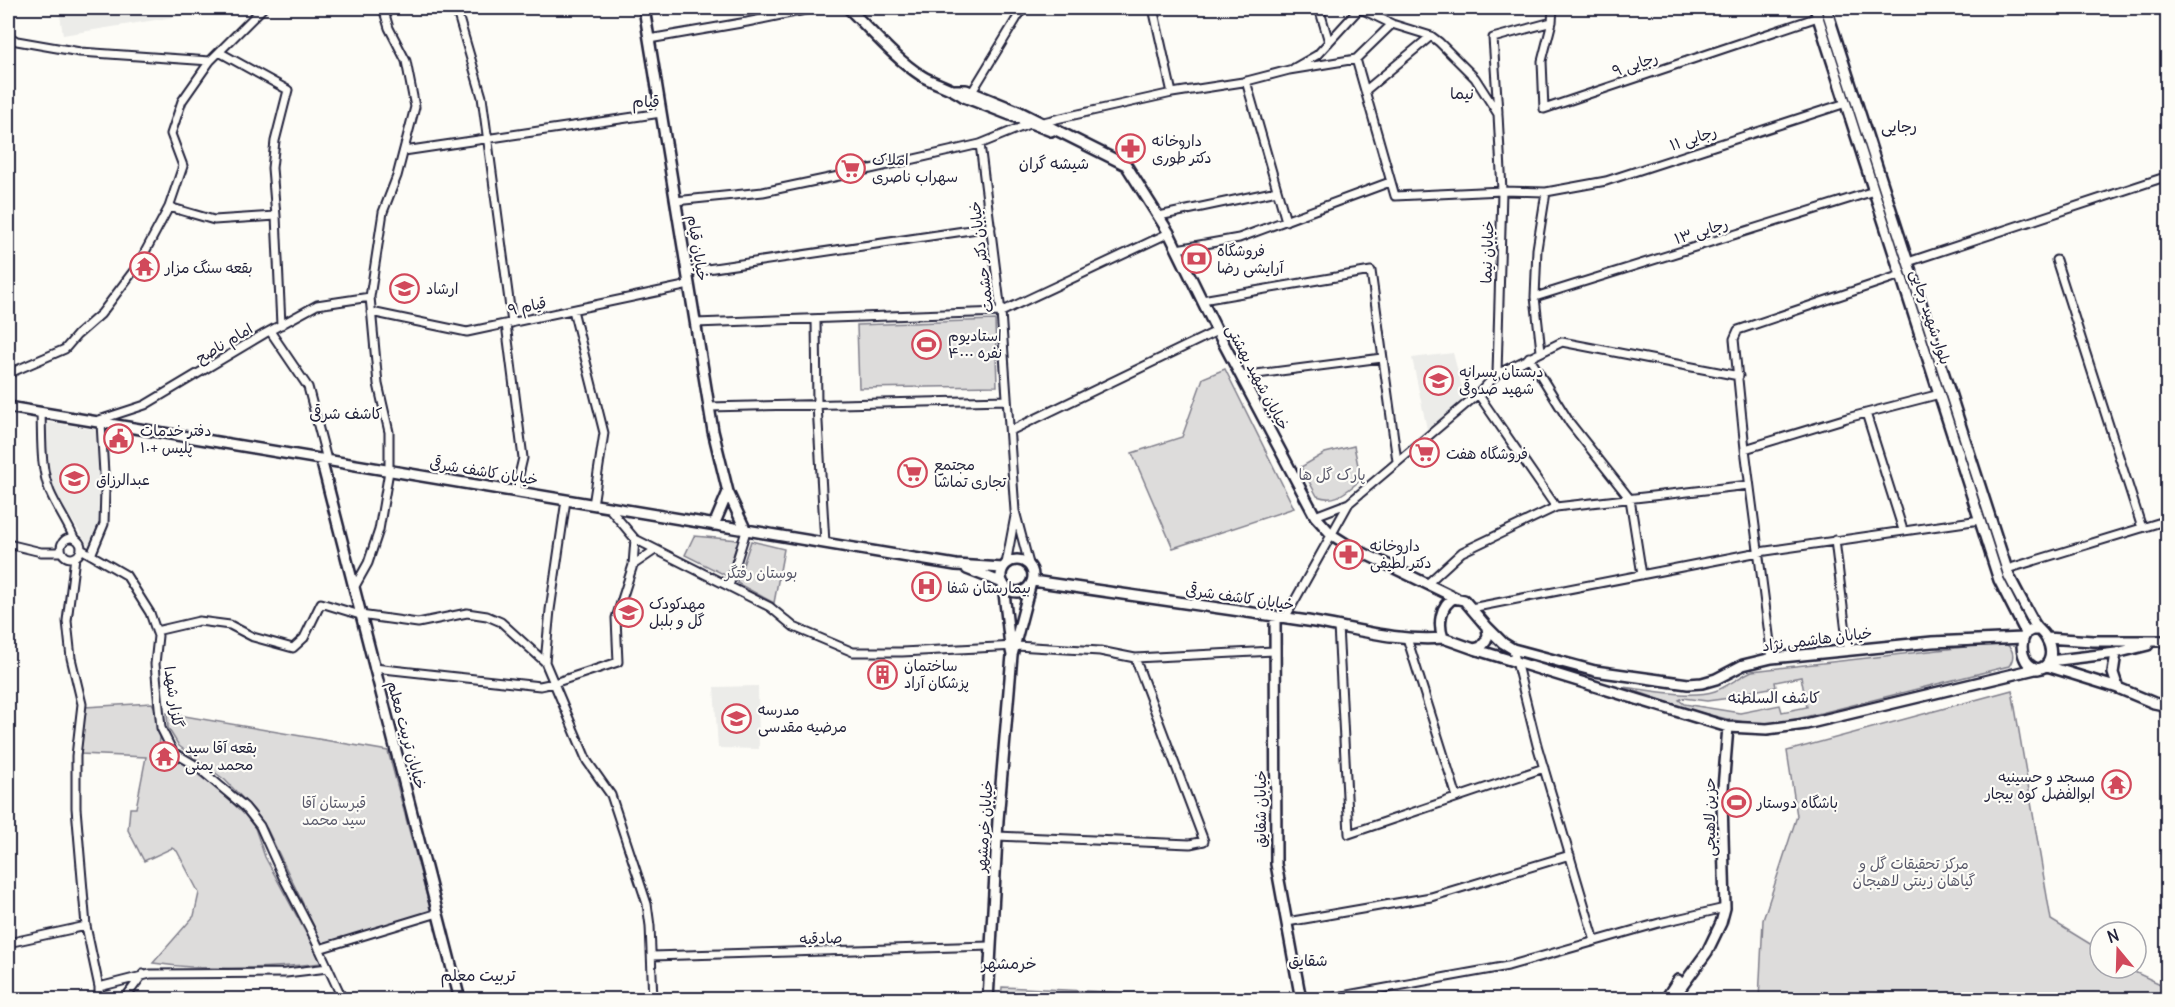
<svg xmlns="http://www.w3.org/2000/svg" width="2175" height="1007" font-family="Delius,'Playpen Sans Arabic',sans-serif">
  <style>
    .built { fill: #ecece9 }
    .green { fill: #dddcdb; stroke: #807f8b; stroke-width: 1.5; fill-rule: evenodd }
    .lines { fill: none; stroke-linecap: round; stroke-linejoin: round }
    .street-casing { stroke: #22223b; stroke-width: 11 }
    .secondary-casing { stroke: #22223b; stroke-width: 14 }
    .street { stroke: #fdfcf7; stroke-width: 7 }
    .secondary { stroke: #fdfcf7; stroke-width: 9 }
    .labels { text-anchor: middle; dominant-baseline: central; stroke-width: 4.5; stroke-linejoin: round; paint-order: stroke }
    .street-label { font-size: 15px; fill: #22223b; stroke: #fdfcf7 }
    .poi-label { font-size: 15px; fill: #22223b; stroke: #fdfcf7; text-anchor: start }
    .park-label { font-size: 15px; fill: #5a5a6b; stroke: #fdfcf7 }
    .neighbourhood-label { font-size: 16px; fill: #22223b; stroke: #fdfcf7 }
  </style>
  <rect width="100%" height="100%" fill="#fdfcf7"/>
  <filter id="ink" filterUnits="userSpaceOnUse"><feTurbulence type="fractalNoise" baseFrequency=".0167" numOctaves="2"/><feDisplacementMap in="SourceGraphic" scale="12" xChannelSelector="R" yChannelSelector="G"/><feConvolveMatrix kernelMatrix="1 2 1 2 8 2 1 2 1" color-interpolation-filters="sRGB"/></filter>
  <g filter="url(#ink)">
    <path class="built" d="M59,8H229L63,35Z
      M1453,353L1466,402L1428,434L1412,358Z
      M46,422L98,430L99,524L89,546L53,491L47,465Z
      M758,686L759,749L718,748L714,687Z"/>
    <path class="green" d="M995,320L997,386L859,388L857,325Z
      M1225,369L1294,508L1173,548L1132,453L1182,437L1203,378Z
      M1354,446L1361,480C1345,492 1337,503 1317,496L1301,467L1325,453Z
      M694,536L738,540L727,576L685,555Z
      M751,541L784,549L774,603L737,583Z
      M2001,643C2013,645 2016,656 2009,666L1797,719C1788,721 1778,724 1769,724C1718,723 1670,702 1623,687C1650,690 1690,699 1715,691C1727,687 1740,676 1752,671ZM1801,677L1807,707L1782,712L1780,705L1740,713L1684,704L1679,700L1683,698L1707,701L1730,698L1742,693L1776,687L1775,682Z
      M2012,690L2051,920L2100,950V968H2126L2167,987V999H1759L1763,920L1797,816L1787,751Z
      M152,703C165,722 161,741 155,761L169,765L172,754L224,795L245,815L255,828L265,857L322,963C266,969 208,971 153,963L194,916L199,893L177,851L172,848L144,861L128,830L130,808H136L146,757L80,754L85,707Z
      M167,713L388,751L431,912L323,945L267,829L254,810L225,780L179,746L168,728Z
      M1002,987L1251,999L1001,1000Z"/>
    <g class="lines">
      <defs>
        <path id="street" d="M456,8L482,97L512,323
          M1153,8L1172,93
          M1319,8L1329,42
          M1553,8L1552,22L1542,61L1544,109L1818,17
          M8,36L17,41L80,52L210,61
          M649,39L747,22L815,8
          M219,52L288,90L275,141L272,168L276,216L281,325
          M1356,59L1395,196L1502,191L1546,192L1606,181L1846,103
          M1294,68L1317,55L1360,8
          M1246,81L1286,221
          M1366,90L1431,36
          M972,92L1023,8
          M1498,112L1493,38L1552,22
          M1043,122L1172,93L1243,82L1289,70L1356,59L1392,24
          M980,144L1001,312L1015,511L1029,564
          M404,151L661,113
          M675,201L763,192L853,173L980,144L1029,124
          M169,207L214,220L276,216
          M1159,216L1277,191
          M1177,249L1239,238L1390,182
          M2056,260L2142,528
          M1908,262L2168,176
          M687,272L991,227
          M1535,297L1874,191
          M1202,300L1371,271L1397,461
          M573,310L604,433L593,505
          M371,312L467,332L689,285
          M816,319L817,405L825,543
          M695,323L1001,312L1169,233
          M506,324L523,458L515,492
          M270,331L308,387L327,460
          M1541,351L1535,297L1537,249L1546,192
          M1529,357L1570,423L1630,499L1642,575
          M8,371L12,372L65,349L77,335L101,314L138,265L169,207L183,166L171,134L182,101L210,61L263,8
          M1497,374L1562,342L1739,376
          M1241,376L1382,358
          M1478,394L1556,507
          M709,407L1007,400
          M41,413C42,438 40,468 50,492C57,508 67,522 74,538
          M1866,413L1903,530
          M96,421L145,405L264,334L317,305L370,297
          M1010,431L1217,331
          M1745,449L1847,418L1940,394
          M566,500L550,610L545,662L587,761L611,795L647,904L650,926L653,1000
          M609,508L635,539L770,607L794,627L853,652H902L1016,646L1100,651L1135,658L1274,651
          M1315,516L1349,503L1478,394L1497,374L1502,191L1498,114L1475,78L1439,42L1431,36L1392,24L1359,8
          M61 548a10 10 0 1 1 20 0a10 10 0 1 1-20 0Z
          M1835,540L1848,649
          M8,544L41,552H61
          M81,549L126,575L150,613L158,636L155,664L161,728L173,752L195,765L245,807L260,826L283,877L312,933L343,1000
          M91,555L104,524L105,490L101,423
          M75,557L67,621L71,658L82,704L76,756V808L86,926L99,987V1000
          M1006,564L1015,516
          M633,565L655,550
          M2007,569L2168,520
          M1428,583L1462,552L1556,507L1749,485
          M729,586L746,531
          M354,588L368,563L379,530L389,471V432L378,384L370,297L383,212L397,176L415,107L406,61L389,28L383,8
          M1471,608L1759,552L1980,520
          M1285,618L1349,503
          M1338,626L1349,834L1544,768
          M156,631L199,621L230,625L253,637L293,648L304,638L321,603L360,615L418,623L467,613L487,616L501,622L545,662
          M1407,638L1457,797
          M1513,649L1537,745L1595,941
          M1772,658L1745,449L1734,339L1738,330L1901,275
          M374,668L540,686L554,683L618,662L616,618L633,565L635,539
          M997,836L1190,844L1204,841L1135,658
          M1287,922L1431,897L1570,855
          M8,943L86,926
          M319,949L438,913
          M652,956L990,946
          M99,987L150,974L286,973L328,968
          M122,1000L125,998L143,974
          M1320,1000L1508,966L1659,923L1725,908"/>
        <path id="secondary" d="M644,8L713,431L728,492L746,531
          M848,8C871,30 894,58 922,76C935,84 951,87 964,97L1051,131
          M1815,8L1999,580L2026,633
          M1826,8L2009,576C2017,592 2026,608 2034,623C2037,629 2043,632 2046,638C2053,649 2053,666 2038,669C2023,666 2018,646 2026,633L2032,630H2038
          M955,90H966L1020,112L1126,165L1169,233L1217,331L1315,516L1332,535L1351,547L1456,598
          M8,407L956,565L1003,568
          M321,459L460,1000
          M714,525L728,492
          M1001 576a16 16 0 1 1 32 0a16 16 0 1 1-32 0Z
          M967,569L1003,583
          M1033,581C1124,595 1216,607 1308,621C1352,628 1398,642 1443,638
          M1003,584L1010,646L1012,655
          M1454,598L1464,600L1487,627L1488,635L1486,641L1481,647L1474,649L1443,638C1438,625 1440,605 1454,598Z
          M1275,616L1276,864L1301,1000
          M1487,627L1503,643L1513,649L1595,671L1688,684L1702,683L1716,679L1743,665L1772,658L1932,642L2023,638
          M2046,638L2093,641H2168
          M1474,649L1728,727L1767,729L1806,724L2035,669
          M2116,653L2113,673L2118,688
          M2050,661L2116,653L2148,645
          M2047,666L2118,688L2154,703L2168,706
          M988,1000L998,820L1012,655L1030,586
          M1665,1000L1678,980
          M1672,1000L1707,952L1721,923L1725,908L1722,801L1728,727"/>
      </defs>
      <use href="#street" class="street-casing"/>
      <use href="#secondary" class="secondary-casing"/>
      <use href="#street" class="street"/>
      <use href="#secondary" class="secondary"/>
    </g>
  </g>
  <defs>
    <symbol id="pharmacy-ring" viewBox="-11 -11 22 22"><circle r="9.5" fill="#fdfcf7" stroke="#d1495b" stroke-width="1.5"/><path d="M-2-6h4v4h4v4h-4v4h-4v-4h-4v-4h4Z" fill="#d1495b"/></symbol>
    <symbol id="supermarket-ring" viewBox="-11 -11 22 22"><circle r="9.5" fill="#fdfcf7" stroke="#d1495b" stroke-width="1.5"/><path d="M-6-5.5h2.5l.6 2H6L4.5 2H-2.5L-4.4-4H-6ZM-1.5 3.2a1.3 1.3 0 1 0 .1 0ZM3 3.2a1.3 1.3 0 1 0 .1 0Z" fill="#d1495b"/></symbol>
    <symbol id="bank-ring" viewBox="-11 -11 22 22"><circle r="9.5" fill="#fdfcf7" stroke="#d1495b" stroke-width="1.5"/><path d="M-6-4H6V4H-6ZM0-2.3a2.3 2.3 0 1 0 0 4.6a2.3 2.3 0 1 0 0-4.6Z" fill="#d1495b"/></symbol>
    <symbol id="temple-ring" viewBox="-11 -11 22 22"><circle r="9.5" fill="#fdfcf7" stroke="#d1495b" stroke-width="1.5"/><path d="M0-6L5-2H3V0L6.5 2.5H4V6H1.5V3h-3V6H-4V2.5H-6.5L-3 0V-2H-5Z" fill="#d1495b"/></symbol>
    <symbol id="school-ring" viewBox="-11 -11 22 22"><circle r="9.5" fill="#fdfcf7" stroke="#d1495b" stroke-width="1.5"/><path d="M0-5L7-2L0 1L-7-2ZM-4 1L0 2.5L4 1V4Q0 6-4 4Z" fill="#d1495b"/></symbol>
    <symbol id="stadium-ring" viewBox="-11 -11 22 22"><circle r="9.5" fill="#fdfcf7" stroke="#d1495b" stroke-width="1.5"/><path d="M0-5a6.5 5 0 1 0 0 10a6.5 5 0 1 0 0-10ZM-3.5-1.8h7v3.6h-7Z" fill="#d1495b"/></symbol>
    <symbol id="civic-ring" viewBox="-11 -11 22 22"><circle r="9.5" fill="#fdfcf7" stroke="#d1495b" stroke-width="1.5"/><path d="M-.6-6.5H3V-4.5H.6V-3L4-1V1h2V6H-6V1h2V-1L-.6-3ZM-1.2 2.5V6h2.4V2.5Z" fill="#d1495b"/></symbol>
    <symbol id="hospital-ring" viewBox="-11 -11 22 22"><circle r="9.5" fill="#fdfcf7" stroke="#d1495b" stroke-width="1.5"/><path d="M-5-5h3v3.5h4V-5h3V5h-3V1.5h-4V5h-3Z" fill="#d1495b"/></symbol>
    <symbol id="building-ring" viewBox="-11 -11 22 22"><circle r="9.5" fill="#fdfcf7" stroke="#d1495b" stroke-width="1.5"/><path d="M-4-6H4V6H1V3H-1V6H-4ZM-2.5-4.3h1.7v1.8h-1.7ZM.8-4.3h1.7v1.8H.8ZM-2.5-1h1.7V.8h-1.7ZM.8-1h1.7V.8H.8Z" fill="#d1495b"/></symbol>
  </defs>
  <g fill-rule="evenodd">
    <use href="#pharmacy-ring" x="1114" y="132" width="33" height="33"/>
    <use href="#supermarket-ring" x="834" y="152" width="33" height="33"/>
    <use href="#bank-ring" x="1180" y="242" width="33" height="33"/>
    <use href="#temple-ring" x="128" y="250" width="33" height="33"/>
    <use href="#school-ring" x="388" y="272" width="33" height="33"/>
    <use href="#stadium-ring" x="910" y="328" width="33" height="33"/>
    <use href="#school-ring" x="1422" y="364" width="33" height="33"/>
    <use href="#civic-ring" x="102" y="422" width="33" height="33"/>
    <use href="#supermarket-ring" x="1408" y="436" width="33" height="33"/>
    <use href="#supermarket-ring" x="896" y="456" width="33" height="33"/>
    <use href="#school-ring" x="58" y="462" width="33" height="33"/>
    <use href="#pharmacy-ring" x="1332" y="538" width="33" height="33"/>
    <use href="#hospital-ring" x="910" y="570" width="33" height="33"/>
    <use href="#school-ring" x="612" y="596" width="33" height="33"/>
    <use href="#building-ring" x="866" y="658" width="33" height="33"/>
    <use href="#school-ring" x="720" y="702" width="33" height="33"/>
    <use href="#temple-ring" x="148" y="740" width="33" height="33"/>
    <use href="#temple-ring" x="2100" y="768" width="33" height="33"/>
    <use href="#stadium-ring" x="1720" y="786" width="33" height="33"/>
  </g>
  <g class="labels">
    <g class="street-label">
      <text transform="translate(1635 64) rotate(-19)">رجایی ۹</text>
      <text transform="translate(1693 138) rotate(-18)">رجایی ۱۱</text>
      <text transform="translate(1701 231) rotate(-17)">رجایی ۱۳</text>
      <text transform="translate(698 248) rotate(81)">خیابان قیام</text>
      <text transform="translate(1487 252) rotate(-88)">خیابان نیما</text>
      <text transform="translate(981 257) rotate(-97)">خیابان دکتر حشمت</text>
      <text transform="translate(527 306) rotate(-12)">قیام ۹</text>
      <text transform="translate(1931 317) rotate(72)">بلوار شهید رجایی</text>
      <text transform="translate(224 343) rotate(-31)">امام ناصح</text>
      <text transform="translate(1258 377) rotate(62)">خیابان شهید بهشتی</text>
      <text transform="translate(484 471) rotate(9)">خیابان کاشف شرقی</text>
      <text transform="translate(1240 597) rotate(8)">خیابان کاشف شرقی</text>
      <text transform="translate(1817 639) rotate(-7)">خیابان هاشمی نژاد</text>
      <text transform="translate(174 697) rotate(82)">گلزار شهدا</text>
      <text transform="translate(407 735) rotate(75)">خیابان تربیت معلم</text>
      <text transform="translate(1260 809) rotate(-90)">خیابان شقایق</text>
      <text transform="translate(1709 817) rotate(-90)">حزین لاهیجی</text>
      <text transform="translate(984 826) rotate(-86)">خیابان خرمشهر</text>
      <text transform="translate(821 938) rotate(-2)">صادقیه</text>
    </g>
    <g class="poi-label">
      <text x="1152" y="140">داروخانه<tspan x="1152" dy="17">دکتر طوری</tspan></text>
      <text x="872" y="159">املاک<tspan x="872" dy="17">سهراب ناصری</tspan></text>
      <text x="1217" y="250">فروشگاه<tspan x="1217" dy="17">آرایشی رضا</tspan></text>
      <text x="165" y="267">بقعه سنگ مزار</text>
      <text x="426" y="288">ارشاد</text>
      <text x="948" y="335">استادیوم<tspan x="948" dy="17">۴۰۰۰ نفره</tspan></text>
      <text x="1459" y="371">دبستان پسرانه<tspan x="1459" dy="17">شهید صدوقی</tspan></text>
      <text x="140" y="430">دفتر خدمات<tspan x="140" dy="17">پلیس +۱۰</tspan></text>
      <text x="1446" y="453">فروشگاه هفت</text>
      <text x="934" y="464">مجتمع<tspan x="934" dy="17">تجاری تماشا</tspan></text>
      <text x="96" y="479">عبدالرزاق</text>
      <text x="1370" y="545">داروخانه<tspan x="1370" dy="17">دکتر لطیفی</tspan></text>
      <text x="947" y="587">بیمارستان شفا</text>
      <text x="649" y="603">مهدکودک<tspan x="649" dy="17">گل و بلبل</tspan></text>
      <text x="904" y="665">ساختمان<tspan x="904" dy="17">پزشکان آراد</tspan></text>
      <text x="758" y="709">مدرسه<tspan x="758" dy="17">مرضیه مقدسی</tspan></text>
      <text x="185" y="747">بقعه آقا سید<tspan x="185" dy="17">محمد یمنی</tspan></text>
      <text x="2095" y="776" text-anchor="end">مسجد و حسینیه<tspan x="2095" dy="17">ابوالفضل کوه بیجار</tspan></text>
      <text x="1757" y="802">باشگاه دوستار</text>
    </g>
    <g class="park-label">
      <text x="1332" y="474">پارک گل ها</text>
      <text x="761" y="572">بوستان رفتگر</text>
      <text x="334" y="802">قبرستان آقا<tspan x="334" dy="17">سید محمد</tspan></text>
      <text x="1914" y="863">مرکز تحقیقات گل و<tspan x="1914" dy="17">گیاهان زینتی لاهیجان</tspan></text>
    </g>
    <g class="neighbourhood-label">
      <text x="1462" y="93">نیما</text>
      <text x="646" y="101">قیام</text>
      <text x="1899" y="126">رجایی</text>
      <text x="1054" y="163">شیشه گران</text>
      <text x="346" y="413">کاشف شرقی</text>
      <text x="1774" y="697">کاشف السلطنه</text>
      <text x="1308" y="960">شقایق</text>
      <text x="1009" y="963">خرمشهر</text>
      <text x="478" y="975">تربیت معلم</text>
    </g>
  </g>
  <rect width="2175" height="1007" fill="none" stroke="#fdfcf7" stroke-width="30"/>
  <rect x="15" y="15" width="2145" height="977" fill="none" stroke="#22223b" stroke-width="2" filter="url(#ink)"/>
  <g transform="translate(2118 950) rotate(341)"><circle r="28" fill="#fdfcf7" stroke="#a5a5ac" stroke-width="1.5"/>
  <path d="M0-4.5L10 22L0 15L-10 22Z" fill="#d1495b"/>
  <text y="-9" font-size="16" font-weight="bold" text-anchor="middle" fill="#22223b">N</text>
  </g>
</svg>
